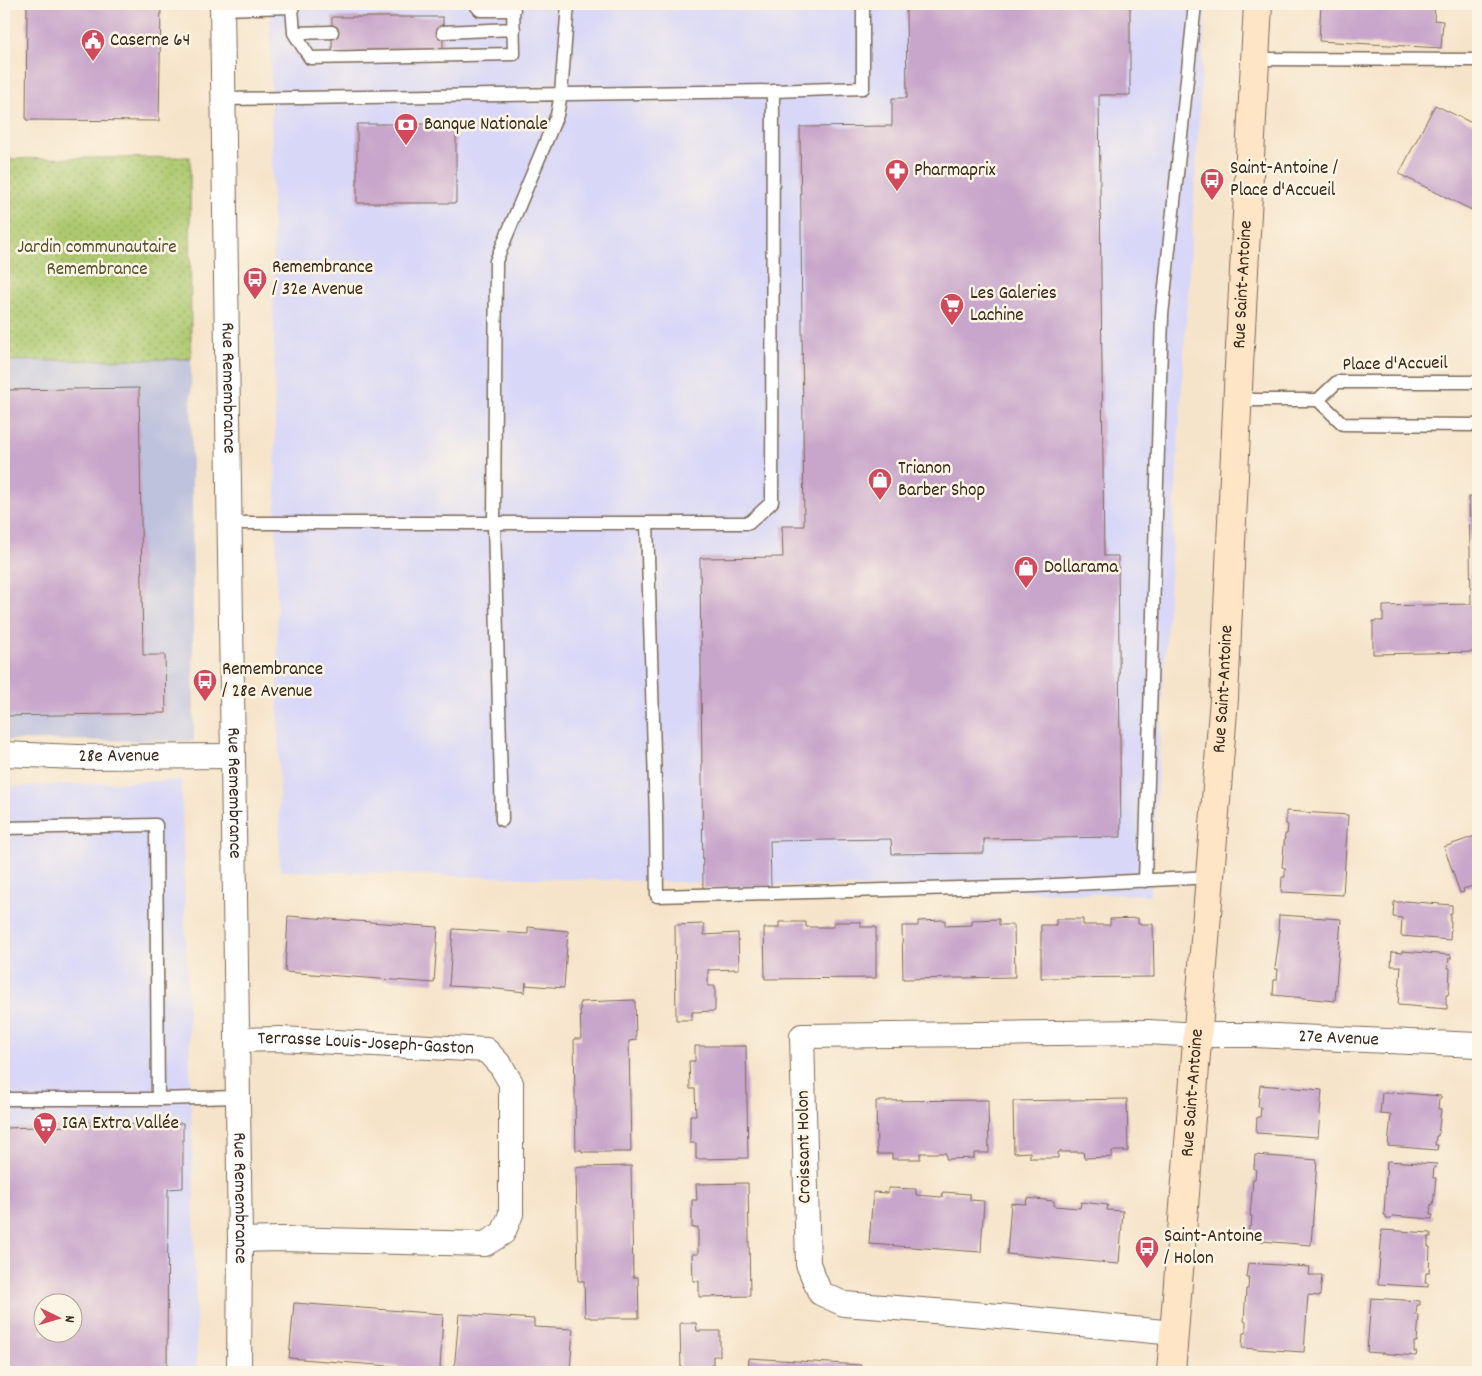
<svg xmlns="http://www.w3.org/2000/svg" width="1482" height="1376" font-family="Dekko,sans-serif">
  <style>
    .built { fill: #d8d7f8; fill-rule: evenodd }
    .industrial { fill: #bfc2dd }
    .grass { fill: url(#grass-dots); stroke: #747a47 }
    .building { fill: #c8a6cb; fill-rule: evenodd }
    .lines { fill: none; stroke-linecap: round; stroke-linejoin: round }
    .lane-casing { stroke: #7c6b5a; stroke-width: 15 }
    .street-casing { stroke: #7c6b5a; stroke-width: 26 }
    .secondary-casing { stroke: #7c6b5a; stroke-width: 30 }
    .lane { stroke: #fff; stroke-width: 12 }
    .street { stroke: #fff; stroke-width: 24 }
    .secondary { stroke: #fee5c5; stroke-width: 28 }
    .labels { text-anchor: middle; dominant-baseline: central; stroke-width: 5; stroke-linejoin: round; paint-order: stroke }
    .poi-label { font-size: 19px; fill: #3b2a1e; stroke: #fcf5e5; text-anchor: start }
    .park-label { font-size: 19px; fill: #585232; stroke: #fcf5e5 }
    .street-label { font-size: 19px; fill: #3b2a1e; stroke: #fcf5e5 }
  </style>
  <defs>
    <pattern id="grass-dots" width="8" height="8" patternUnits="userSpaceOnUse" patternTransform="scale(1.25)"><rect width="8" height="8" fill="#adc970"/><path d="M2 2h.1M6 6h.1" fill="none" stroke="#8ea35b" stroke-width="1.8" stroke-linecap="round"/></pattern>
  </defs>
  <rect width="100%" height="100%" fill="#fcf5e5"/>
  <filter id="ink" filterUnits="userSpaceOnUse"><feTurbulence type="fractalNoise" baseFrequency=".02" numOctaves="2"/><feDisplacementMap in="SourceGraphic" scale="10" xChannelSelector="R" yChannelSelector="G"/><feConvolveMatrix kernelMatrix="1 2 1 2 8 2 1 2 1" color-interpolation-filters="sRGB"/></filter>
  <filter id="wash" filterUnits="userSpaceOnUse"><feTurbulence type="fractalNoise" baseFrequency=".0096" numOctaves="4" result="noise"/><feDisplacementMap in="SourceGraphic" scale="20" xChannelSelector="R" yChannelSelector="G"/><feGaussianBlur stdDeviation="1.12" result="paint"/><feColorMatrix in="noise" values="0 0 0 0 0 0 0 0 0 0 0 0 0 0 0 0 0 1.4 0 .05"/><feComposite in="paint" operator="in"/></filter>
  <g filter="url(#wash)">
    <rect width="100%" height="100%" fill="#f6e4ca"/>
    <path class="built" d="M270,4H1205L1204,40L1150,895L280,871Z
      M181,780L193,1164L197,1372H4V787ZM42,1304H72V1334H42Z"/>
    <path class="industrial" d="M191,359L194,741L4,740V361Z"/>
    <path class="grass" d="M190,157L191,359L4,361V159Z"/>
    <g id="blocks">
      <path class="building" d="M27,4H161L159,121L26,120Z
        M906,4H1130V95H1099L1104,556H1118L1121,837L984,839V853L892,854L891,839L770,841L771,887L703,888L700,558L783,557L782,526H804L800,127L892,126V98H907Z
        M1321,4H1435L1434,20L1443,21L1441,48L1319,41Z
        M332,17H443V53H332Z
        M1435,105L1478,126V213L1399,174Z
        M357,124H456V203H357Z
        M139,388L143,655H165L166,713L4,716V390Z
        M1478,496V652L1373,654V621H1383V606L1471,604L1469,497Z
        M1286,811L1348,815L1343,895L1281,892L1282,877H1285V868L1282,867L1285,834H1287L1288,825L1286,824Z
        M1478,835V887L1474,888L1473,886L1463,889L1464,892L1460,893L1444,847Z
        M1404,901L1452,905V913H1450V922H1451L1450,940L1401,936L1402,918L1393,917L1394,902H1403Z
        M1279,915L1341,919L1335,1001L1273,995L1274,980H1277L1278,969H1275L1280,930H1278Z
        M288,916L438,927L434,983L285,972Z
        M1138,918V924H1153L1154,977L1041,978V925H1056V919H1083V925H1110V919Z
        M999,919V925H1014L1015,977L903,979L902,926H918V921L945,920V926L972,925V920Z
        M779,922H806V927H834V922H861V927H876V978L765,979L764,928H779Z
        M704,924V935L738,933L739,969L708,970V986H715V1011L692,1012V1020H676L675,925Z
        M528,927L568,931L564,988L526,985V982L525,992L488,988L449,986L453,929L528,934Z
        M1402,951L1451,955V959L1449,958L1448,968H1450L1449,990L1448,995H1446V1005H1447V1009L1398,1005L1401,966H1391L1392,952L1402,953Z
        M635,1000L636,1040L629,1041L631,1152H582V1150H576L574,1039H581L580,1002Z
        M695,1046H746L748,1158L696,1159V1143H690V1115H696L695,1089H690L689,1061H695Z
        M1260,1085L1322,1090L1318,1137L1256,1133L1257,1117H1260L1261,1107H1258Z
        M1392,1092L1441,1096V1099H1439L1438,1109H1441L1438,1136H1436L1435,1145H1438L1437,1150L1388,1146L1391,1115L1380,1114L1382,1093H1392Z
        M1127,1099L1128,1151H1112V1157L1084,1158L1083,1152H1058V1158H1030V1152L1014,1153L1013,1101Z
        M988,1100L989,1153H974V1158L946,1159V1153H920V1159H892V1154H877L876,1101Z
        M183,1123V1188L168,1189L167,1372H4V1128ZM42,1304H72V1334H42Z
        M1255,1155L1317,1160L1311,1245L1248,1240L1249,1226H1251L1252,1216H1250L1253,1179H1255L1256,1169H1254Z
        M1387,1161L1437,1164L1436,1168L1434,1167L1433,1178H1436L1433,1205L1431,1204L1430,1215H1433L1432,1219L1393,1216L1391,1219H1386V1215H1384Z
        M631,1166L633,1277H638L639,1318H590V1317H585L584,1281H578L576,1168L582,1167Z
        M748,1183L750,1296L699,1297V1281H693L692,1254H698V1227L692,1228V1200H697L696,1184Z
        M889,1188L916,1189V1195L942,1197L943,1192L970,1194V1200L984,1201L981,1252L869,1244L873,1192L888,1193Z
        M1027,1198L1054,1201V1206L1080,1208L1081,1202L1108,1205L1107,1210L1123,1211L1119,1264L1007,1254L1011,1203L1026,1204Z
        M1382,1230L1431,1233V1237H1428V1247H1430L1429,1273H1426L1425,1283H1428V1287L1378,1284Z
        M1248,1263L1310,1267L1309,1275H1322L1320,1296L1308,1295L1304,1352L1242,1348L1243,1333H1246V1322L1244,1321L1246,1289H1248L1249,1277H1246Z
        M1371,1298L1420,1301V1305H1417L1416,1315H1419L1417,1342H1414V1352H1417L1416,1356L1367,1352Z
        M294,1303L443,1314L440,1370L289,1358Z
        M459,1314L534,1319V1327L573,1329L570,1372H471L454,1371Z
        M680,1323H696L697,1331H720V1356H713V1372H681Z
        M749,1358L861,1365V1372H748Z
        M874,1367L919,1371V1372H874Z"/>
    </g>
  </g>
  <g filter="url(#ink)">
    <use href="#blocks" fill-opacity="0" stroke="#7c6b5a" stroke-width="1"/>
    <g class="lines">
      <defs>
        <path id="lane" d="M475,4L480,10H514
          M292,7L294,33L310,58L514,54L513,4
          M222,9L292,7L294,4
          M443,32L514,29
          M294,33L332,32
          M1255,59L1478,60
          M223,99L773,91
          M1237,400H1318L1337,382H1478
          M1318,400L1343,424L1478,425
          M230,523H749L772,502L773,91L863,88V4
          M647,523L656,818L657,896L1035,886L1211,877
          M502,820L494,523L496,261L557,115L561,94L568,4
          M4,828L156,825L158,1099
          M1145,881L1162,315L1195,4
          M4,1099H158L238,1097"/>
        <g id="street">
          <path id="s1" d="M222,4L240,1240L239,1372"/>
          <path id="s2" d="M4,754L77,757L233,756"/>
          <path id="s3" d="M237,1040L280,1039L486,1050L501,1066L511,1083V1214L503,1233L485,1244L282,1239L240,1240"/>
          <path id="s4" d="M1174,1333L999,1316L844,1304L820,1293L808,1264L802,1036L1148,1032L1199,1035H1254L1478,1045"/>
        </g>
        <g id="secondary">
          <path id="s5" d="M1171,1372L1224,698L1239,366L1258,4"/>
        </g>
      </defs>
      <use href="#lane" class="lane-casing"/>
      <use href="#street" class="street-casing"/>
      <use href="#secondary" class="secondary-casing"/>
      <use href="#lane" class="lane"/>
      <use href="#street" class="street"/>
      <use href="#secondary" class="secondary"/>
    </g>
  </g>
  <defs>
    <symbol id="civic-pin" viewBox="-11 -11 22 30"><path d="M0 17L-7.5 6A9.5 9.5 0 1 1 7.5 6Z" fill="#d1495b" stroke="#fcf5e5"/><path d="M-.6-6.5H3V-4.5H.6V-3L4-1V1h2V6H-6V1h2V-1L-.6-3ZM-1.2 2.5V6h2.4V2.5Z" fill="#fff"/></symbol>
    <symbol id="bank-pin" viewBox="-11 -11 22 30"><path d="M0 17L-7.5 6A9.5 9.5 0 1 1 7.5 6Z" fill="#d1495b" stroke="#fcf5e5"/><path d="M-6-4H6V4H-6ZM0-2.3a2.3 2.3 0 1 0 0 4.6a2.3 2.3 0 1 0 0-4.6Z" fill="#fff"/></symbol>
    <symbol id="pharmacy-pin" viewBox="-11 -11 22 30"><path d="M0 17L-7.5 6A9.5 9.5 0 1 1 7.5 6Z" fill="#d1495b" stroke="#fcf5e5"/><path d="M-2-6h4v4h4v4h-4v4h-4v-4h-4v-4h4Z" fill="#fff"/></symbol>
    <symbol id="bus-pin" viewBox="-11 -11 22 30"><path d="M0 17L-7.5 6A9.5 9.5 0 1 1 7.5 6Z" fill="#d1495b" stroke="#fcf5e5"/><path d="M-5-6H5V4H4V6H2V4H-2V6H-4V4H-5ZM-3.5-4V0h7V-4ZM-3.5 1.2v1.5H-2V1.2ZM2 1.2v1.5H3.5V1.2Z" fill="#fff"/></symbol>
    <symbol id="supermarket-pin" viewBox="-11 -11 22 30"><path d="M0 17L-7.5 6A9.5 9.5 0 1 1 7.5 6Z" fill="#d1495b" stroke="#fcf5e5"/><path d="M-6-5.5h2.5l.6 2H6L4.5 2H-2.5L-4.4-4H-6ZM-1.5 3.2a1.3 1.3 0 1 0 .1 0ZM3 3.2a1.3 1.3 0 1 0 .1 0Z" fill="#fff"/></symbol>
    <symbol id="shop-pin" viewBox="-11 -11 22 30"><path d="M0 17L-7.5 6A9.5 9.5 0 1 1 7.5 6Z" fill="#d1495b" stroke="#fcf5e5"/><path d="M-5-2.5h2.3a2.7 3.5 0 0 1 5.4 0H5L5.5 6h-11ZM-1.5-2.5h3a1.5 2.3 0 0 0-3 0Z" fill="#fff"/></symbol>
  </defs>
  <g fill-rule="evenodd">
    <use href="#civic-pin" x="79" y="27" width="28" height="38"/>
    <use href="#bank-pin" x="392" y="111" width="28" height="38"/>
    <use href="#pharmacy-pin" x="883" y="157" width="28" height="38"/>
    <use href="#bus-pin" x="1198" y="166" width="28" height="38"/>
    <use href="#bus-pin" x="241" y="265" width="28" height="38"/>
    <use href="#supermarket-pin" x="938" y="291" width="28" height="38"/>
    <use href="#shop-pin" x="866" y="466" width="28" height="38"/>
    <use href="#shop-pin" x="1012" y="554" width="28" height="38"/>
    <use href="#bus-pin" x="191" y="667" width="28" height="38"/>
    <use href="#supermarket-pin" x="31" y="1110" width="28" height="38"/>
    <use href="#bus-pin" x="1133" y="1234" width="28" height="38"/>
  </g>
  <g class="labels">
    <g class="poi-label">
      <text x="110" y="41">Caserne 64</text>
      <text x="424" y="125">Banque Nationale</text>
      <text x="1230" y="169">Saint-Antoine /<tspan x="1230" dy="22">Place d'Accueil</tspan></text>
      <text x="914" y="171">Pharmaprix</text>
      <text x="272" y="268">Remembrance<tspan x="272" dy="22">/ 32e Avenue</tspan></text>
      <text x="970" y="294">Les Galeries<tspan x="970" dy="22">Lachine</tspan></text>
      <text x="898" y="469">Trianon<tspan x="898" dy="22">Barber Shop</tspan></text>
      <text x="1044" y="568">Dollarama</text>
      <text x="222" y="670">Remembrance<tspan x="222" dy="22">/ 28e Avenue</tspan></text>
      <text x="62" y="1124">IGA Extra Vallée</text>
      <text x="1164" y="1237">Saint-Antoine<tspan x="1164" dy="22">/ Holon</tspan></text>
    </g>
    <g class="park-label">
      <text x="97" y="248">Jardin communautaire<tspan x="97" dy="22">Remembrance</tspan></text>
    </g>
    <g class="street-label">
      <text stroke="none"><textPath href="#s5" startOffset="1090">Rue Saint-Antoine</textPath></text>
      <text transform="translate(1395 365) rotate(-1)">Place d'Accueil</text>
      <text stroke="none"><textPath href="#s1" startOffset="384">Rue Remembrance</textPath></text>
      <text stroke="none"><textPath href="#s5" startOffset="685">Rue Saint-Antoine</textPath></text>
      <text stroke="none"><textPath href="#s2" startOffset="115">28e Avenue</textPath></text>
      <text stroke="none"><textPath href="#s1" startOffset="789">Rue Remembrance</textPath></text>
      <text stroke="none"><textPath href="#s4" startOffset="1154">27e Avenue</textPath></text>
      <text stroke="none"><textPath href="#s3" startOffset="129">Terrasse Louis-Joseph-Gaston</textPath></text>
      <text stroke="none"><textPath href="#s5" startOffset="280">Rue Saint-Antoine</textPath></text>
      <text transform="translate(805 1147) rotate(-91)">Croissant Holon</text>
      <text stroke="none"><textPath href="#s1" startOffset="1194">Rue Remembrance</textPath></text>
    </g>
  </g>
  <rect width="1482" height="1376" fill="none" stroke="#fcf5e5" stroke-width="20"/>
  <g transform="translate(58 1318) rotate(95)"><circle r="24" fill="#fcf5e5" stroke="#afa495"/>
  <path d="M0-4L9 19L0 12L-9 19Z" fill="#d1495b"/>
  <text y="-8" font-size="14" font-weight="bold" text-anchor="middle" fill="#3b2a1e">N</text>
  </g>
</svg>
